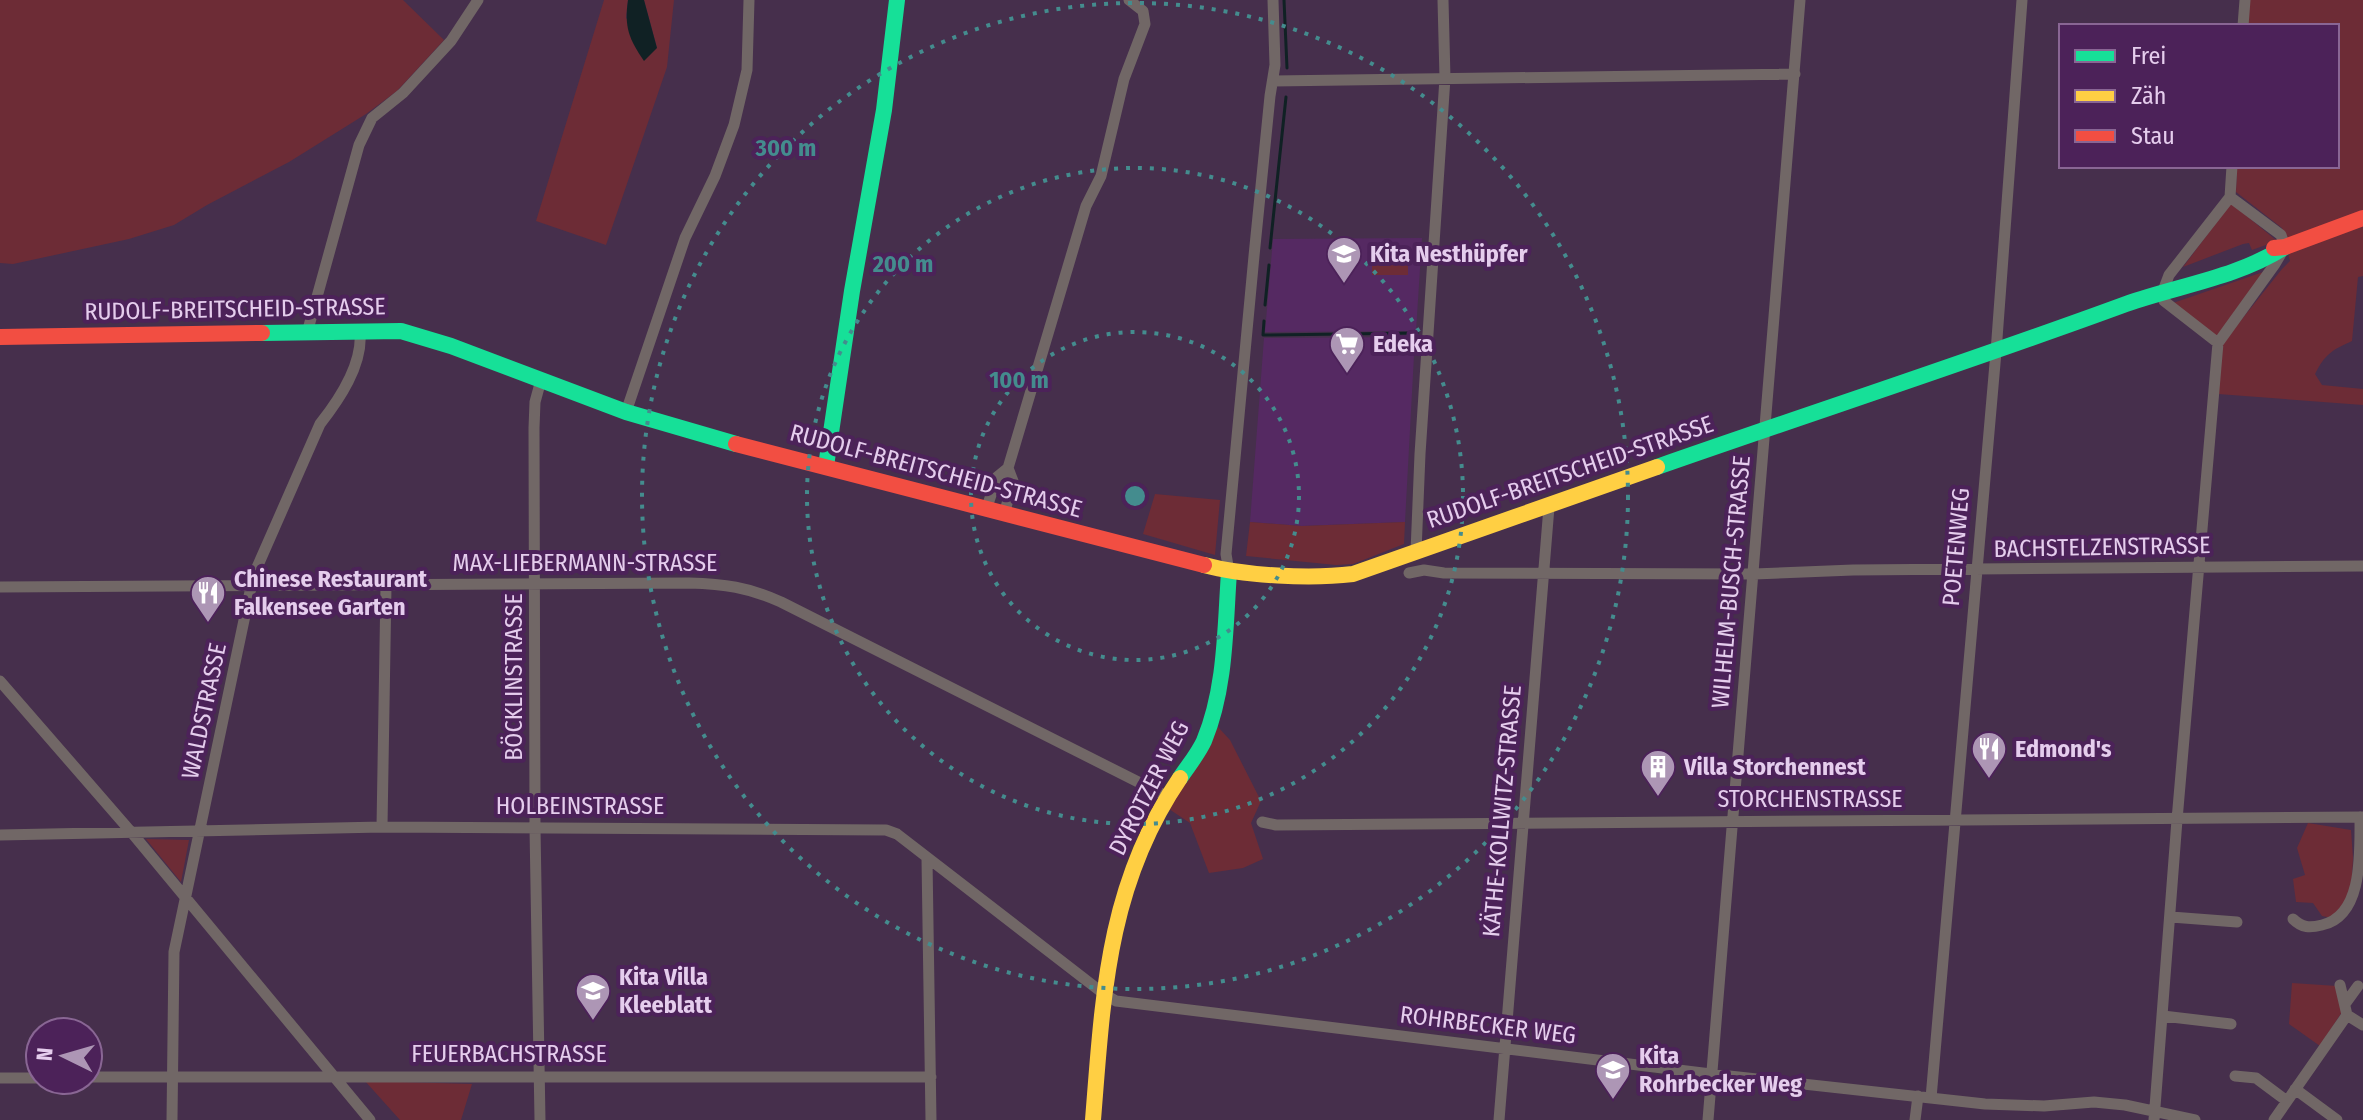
<svg xmlns="http://www.w3.org/2000/svg" width="2363" height="1120" font-family="'Fira Sans Condensed',sans-serif">
  <style>
    .built { fill: #552962 }
    .green { fill: #6d2c36 }
    .water { fill: #102124 }
    .lines { fill: none; stroke-linecap: round; stroke-linejoin: round }
    .stream { stroke: #102124; stroke-width: 3 }
    .street { stroke: #716766; stroke-width: 11 }
    .fast { stroke: #16e098; stroke-width: 16 }
    .slow { stroke: #ffcf43; stroke-width: 16 }
    .jam { stroke: #f24e42; stroke-width: 16 }
    .ring { fill: none; stroke: #448c8e; stroke-width: 4; stroke-dasharray: 4 8 }
    .labels { text-anchor: middle; dominant-baseline: central; stroke-width: 8; stroke-linejoin: round; paint-order: stroke }
    .poi-label { font-size: 24px; font-weight: bold; fill: #e5cded; stroke: #4c2259; text-anchor: start }
    .street-label { font-size: 24px; fill: #e5cded; stroke: #4c2259 }
    .centre { fill: #448c8e; stroke: #4c2259; stroke-width: 4 }
    .ring-label { font-size: 24px; text-anchor: middle; font-weight: bold; fill: #448c8e; stroke: #4c2259; stroke-width: 8; stroke-linejoin: round; paint-order: stroke }
  </style>
  <rect width="100%" height="100%" fill="#462f4c"/>
  <path class="built" d="M1422,238L1416,331L1265,332L1273,239Z
    M1415,337L1405,522L1302,526L1250,522L1264,338Z"/>
  <path class="green" d="M0,0H403L444,40L397,91L366,114L289,162L207,205L174,225L129,239L13,264L0,263Z
    M604,0H628L626,18L657,48L644,0H674L667,67L606,245L536,221Z
    M2248,0H2363V276L2358,277L2352,341C2332,350 2325,354 2315,374L2322,385L2363,389V405L2218,394L2222,344L2282,269L2290,261L2282,228L2236,192L2237,166H2337V26H2246Z
    M2231,203L2277,241L2252,250L2249,243L2243,244L2183,267Z
    M1372,254H1408V275H1372Z
    M2266,271L2218,339L2173,303Z
    M1155,494L1220,500L1215,555L1143,534Z
    M1250,522L1302,526L1405,522L1404,544L1353,564L1336,565L1246,556Z
    M1218,727L1230,740L1261,801L1251,823L1263,859L1243,868L1209,873L1190,823L1169,809Z
    M2308,823L2351,830L2353,858L2351,895L2337,919L2322,916L2313,903L2296,902L2293,879L2305,875L2297,848Z
    M146,839L189,840L181,882Z
    M2292,983L2337,986L2342,1012L2320,1046L2289,1024Z
    M365,1081L472,1084L461,1120H400Z"/>
  <path class="water" d="M628,0H644L657,48L644,61C629,39 624,27 628,0Z"/>
  <g class="lines">
    <path class="stream" d="M1284,0L1287,68
      M1270,248L1286,97
      M1265,305L1269,265
      M1264,321L1263,335L1417,333"/>
    <path class="street" d="M2243,26L2245,0
      M1273,81L1795,74
      M2230,197L2232,166
      M307,333L359,145L372,118L403,93L451,41L478,0
      M2218,343L2164,301L2163,291L2169,275L2230,197
      M2218,343L2275,264L2285,247L2281,235L2230,197
      M626,412L685,238L715,176L734,125L747,70L749,0
      M986,510L997,477L1008,468L1086,206L1101,176L1124,79L1145,24L1143,11L1129,0
      M1004,515L1013,481L1008,468
      M1416,552L1420,454L1445,78L1443,0
      M1229,572L1226,554L1254,256L1270,96L1275,65L1273,0
      M1409,573L1424,570L1444,573L1754,574L1853,570L2363,566
      M0,587L689,583C724,584 748,587 781,602L1168,797
      M0,681L132,833L370,1120
      M1262,822L1276,825L2363,817
      M382,827L386,586
      M0,835L382,827L886,830L897,834L1104,994L1116,1001L1711,1074L1985,1104L2044,1106L2094,1102L2125,1105L2195,1120
      M927,859L931,1120
      M2171,917L2237,922
      M2293,919C2302,928 2310,928 2322,925C2363,916 2360,854 2360,817
      M2340,985L2347,1015
      M2345,1004L2358,986
      M2163,1016L2231,1024
      M2235,1076L2256,1078L2287,1101
      M88,1077H931
      M0,1078H40
      M2295,1089L2337,1120
      M1931,1098L1996,352L2022,0
      M172,1120L174,952L251,587L255,572L320,424C339,400 363,365 360,332
      M540,1120L535,828L534,428L535,402L541,380
      M1499,1120L1549,507
      M1708,1120L1800,0
      M1915,1120L1918,1096
      M2154,1120L2177,820L2218,343
      M2274,1120L2347,1015L2363,1025"/>
    <path class="fast" d="M262,333L401,331L451,346L626,412L736,444
      M826,466L852,291L884,110L897,0
      M1657,467C1814,412 1971,361 2126,304C2180,285 2236,278 2285,247
      M1180,778C1188,766 1198,754 1204,741C1226,688 1225,628 1229,572"/>
    <path class="slow" d="M1204,565C1244,576 1311,579 1353,574L1657,467
      M1093,1120C1103,996 1107,885 1180,778"/>
    <path class="jam" d="M2274,248L2285,247L2363,218
      M0,337L262,333
      M736,444L1204,565"/>
  </g>
  <g class="ring">
    <circle cx="1135" cy="496" r="164"/>
    <circle cx="1135" cy="496" r="328"/>
    <circle cx="1135" cy="496" r="493"/>
  </g>
  <defs>
    <symbol id="school-pin" viewBox="-11 -11 22 30"><path d="M0 17L-7.5 6A9.5 9.5 0 1 1 7.5 6Z" fill="#ad96b5" stroke="#4c2259"/><path d="M0-5L7-2L0 1L-7-2ZM-4 1L0 2.5L4 1V4Q0 6-4 4Z" fill="#fff"/></symbol>
    <symbol id="supermarket-pin" viewBox="-11 -11 22 30"><path d="M0 17L-7.5 6A9.5 9.5 0 1 1 7.5 6Z" fill="#ad96b5" stroke="#4c2259"/><path d="M-6-5.5h2.5l.6 2H6L4.5 2H-2.5L-4.4-4H-6ZM-1.5 3.2a1.3 1.3 0 1 0 .1 0ZM3 3.2a1.3 1.3 0 1 0 .1 0Z" fill="#fff"/></symbol>
    <symbol id="restaurant-pin" viewBox="-11 -11 22 30"><path d="M0 17L-7.5 6A9.5 9.5 0 1 1 7.5 6Z" fill="#ad96b5" stroke="#4c2259"/><path d="M-5-6h1v4h1v-4h1v4h1v-4h1v5L-1.5 .5V6h-2V.5L-5-1ZM5-6V6H3V1.5H1.5Q1.5-4 5-6Z" fill="#fff"/></symbol>
    <symbol id="building-pin" viewBox="-11 -11 22 30"><path d="M0 17L-7.5 6A9.5 9.5 0 1 1 7.5 6Z" fill="#ad96b5" stroke="#4c2259"/><path d="M-4-6H4V6H1V3H-1V6H-4ZM-2.5-4.3h1.7v1.8h-1.7ZM.8-4.3h1.7v1.8H.8ZM-2.5-1h1.7V.8h-1.7ZM.8-1h1.7V.8H.8Z" fill="#fff"/></symbol>
  </defs>
  <g fill-rule="evenodd">
    <use href="#school-pin" x="1324" y="234" width="40" height="54"/>
    <use href="#supermarket-pin" x="1327" y="324" width="40" height="54"/>
    <use href="#restaurant-pin" x="188" y="573" width="40" height="54"/>
    <use href="#restaurant-pin" x="1969" y="729" width="40" height="54"/>
    <use href="#building-pin" x="1638" y="747" width="40" height="54"/>
    <use href="#school-pin" x="573" y="971" width="40" height="54"/>
    <use href="#school-pin" x="1593" y="1050" width="40" height="54"/>
  </g>
  <g class="labels">
    <g class="poi-label">
      <text x="1370" y="254">Kita Nesthüpfer</text>
      <text x="1373" y="344">Edeka</text>
      <text x="234" y="579">Chinese Restaurant<tspan x="234" dy="28">Falkensee Garten</tspan></text>
      <text x="2015" y="749">Edmond's</text>
      <text x="1684" y="767">Villa Storchennest</text>
      <text x="619" y="977">Kita Villa<tspan x="619" dy="28">Kleeblatt</tspan></text>
      <text x="1639" y="1056">Kita<tspan x="1639" dy="28">Rohrbecker Weg</tspan></text>
    </g>
    <g class="street-label">
      <text transform="translate(235 309) rotate(-1)">RUDOLF-BREITSCHEID-STRASSE</text>
      <text transform="translate(936 471) rotate(15)">RUDOLF-BREITSCHEID-STRASSE</text>
      <text transform="translate(1570 472) rotate(-19)">RUDOLF-BREITSCHEID-STRASSE</text>
      <text transform="translate(1956 547) rotate(-85)">POETENWEG</text>
      <text transform="translate(2102 547) rotate(-1)">BACHSTELZENSTRASSE</text>
      <text x="585" y="563">MAX-LIEBERMANN-STRASSE</text>
      <text transform="translate(1731 582) rotate(-85)">WILHELM-BUSCH-STRASSE</text>
      <text transform="translate(514 677) rotate(-90)">BÖCKLINSTRASSE</text>
      <text transform="translate(204 711) rotate(-78)">WALDSTRASSE</text>
      <text transform="translate(1149 788) rotate(-63)">DYROTZER WEG</text>
      <text x="1810" y="799">STORCHENSTRASSE</text>
      <text x="580" y="806">HOLBEINSTRASSE</text>
      <text transform="translate(1502 811) rotate(-85)">KÄTHE-KOLLWITZ-STRASSE</text>
      <text transform="translate(1488 1025) rotate(7)">ROHRBECKER WEG</text>
      <text x="509" y="1054">FEUERBACHSTRASSE</text>
    </g>
  </g>
  <circle cx="1135" cy="496" r="12" class="centre"/>
  <g class="ring-label">
    <text x="786" y="156">300 m</text>
    <text x="903" y="272">200 m</text>
    <text x="1019" y="388">100 m</text>
  </g>
  <rect x="2059" y="24" width="280" height="144" fill="#4c2259" stroke="#896694" stroke-width="2"/>
  <rect x="2075" y="50" width="40" height="12" fill="#16e098" stroke="#896694" stroke-width="2"/>
  <text x="2131" y="64" font-size="24" fill="#e5cded">Frei</text>
  <rect x="2075" y="90" width="40" height="12" fill="#ffcf43" stroke="#896694" stroke-width="2"/>
  <text x="2131" y="104" font-size="24" fill="#e5cded">Zäh</text>
  <rect x="2075" y="130" width="40" height="12" fill="#f24e42" stroke="#896694" stroke-width="2"/>
  <text x="2131" y="144" font-size="24" fill="#e5cded">Stau</text>
  <g transform="translate(64 1056) rotate(275)"><circle r="38" fill="#4c2259" stroke="#896694" stroke-width="2"/>
  <path d="M0-6L14 30L0 20L-14 30Z" fill="#ad96b5"/>
  <text y="-12" font-size="22" font-weight="bold" text-anchor="middle" fill="#e5cded">N</text>
  </g>
</svg>
